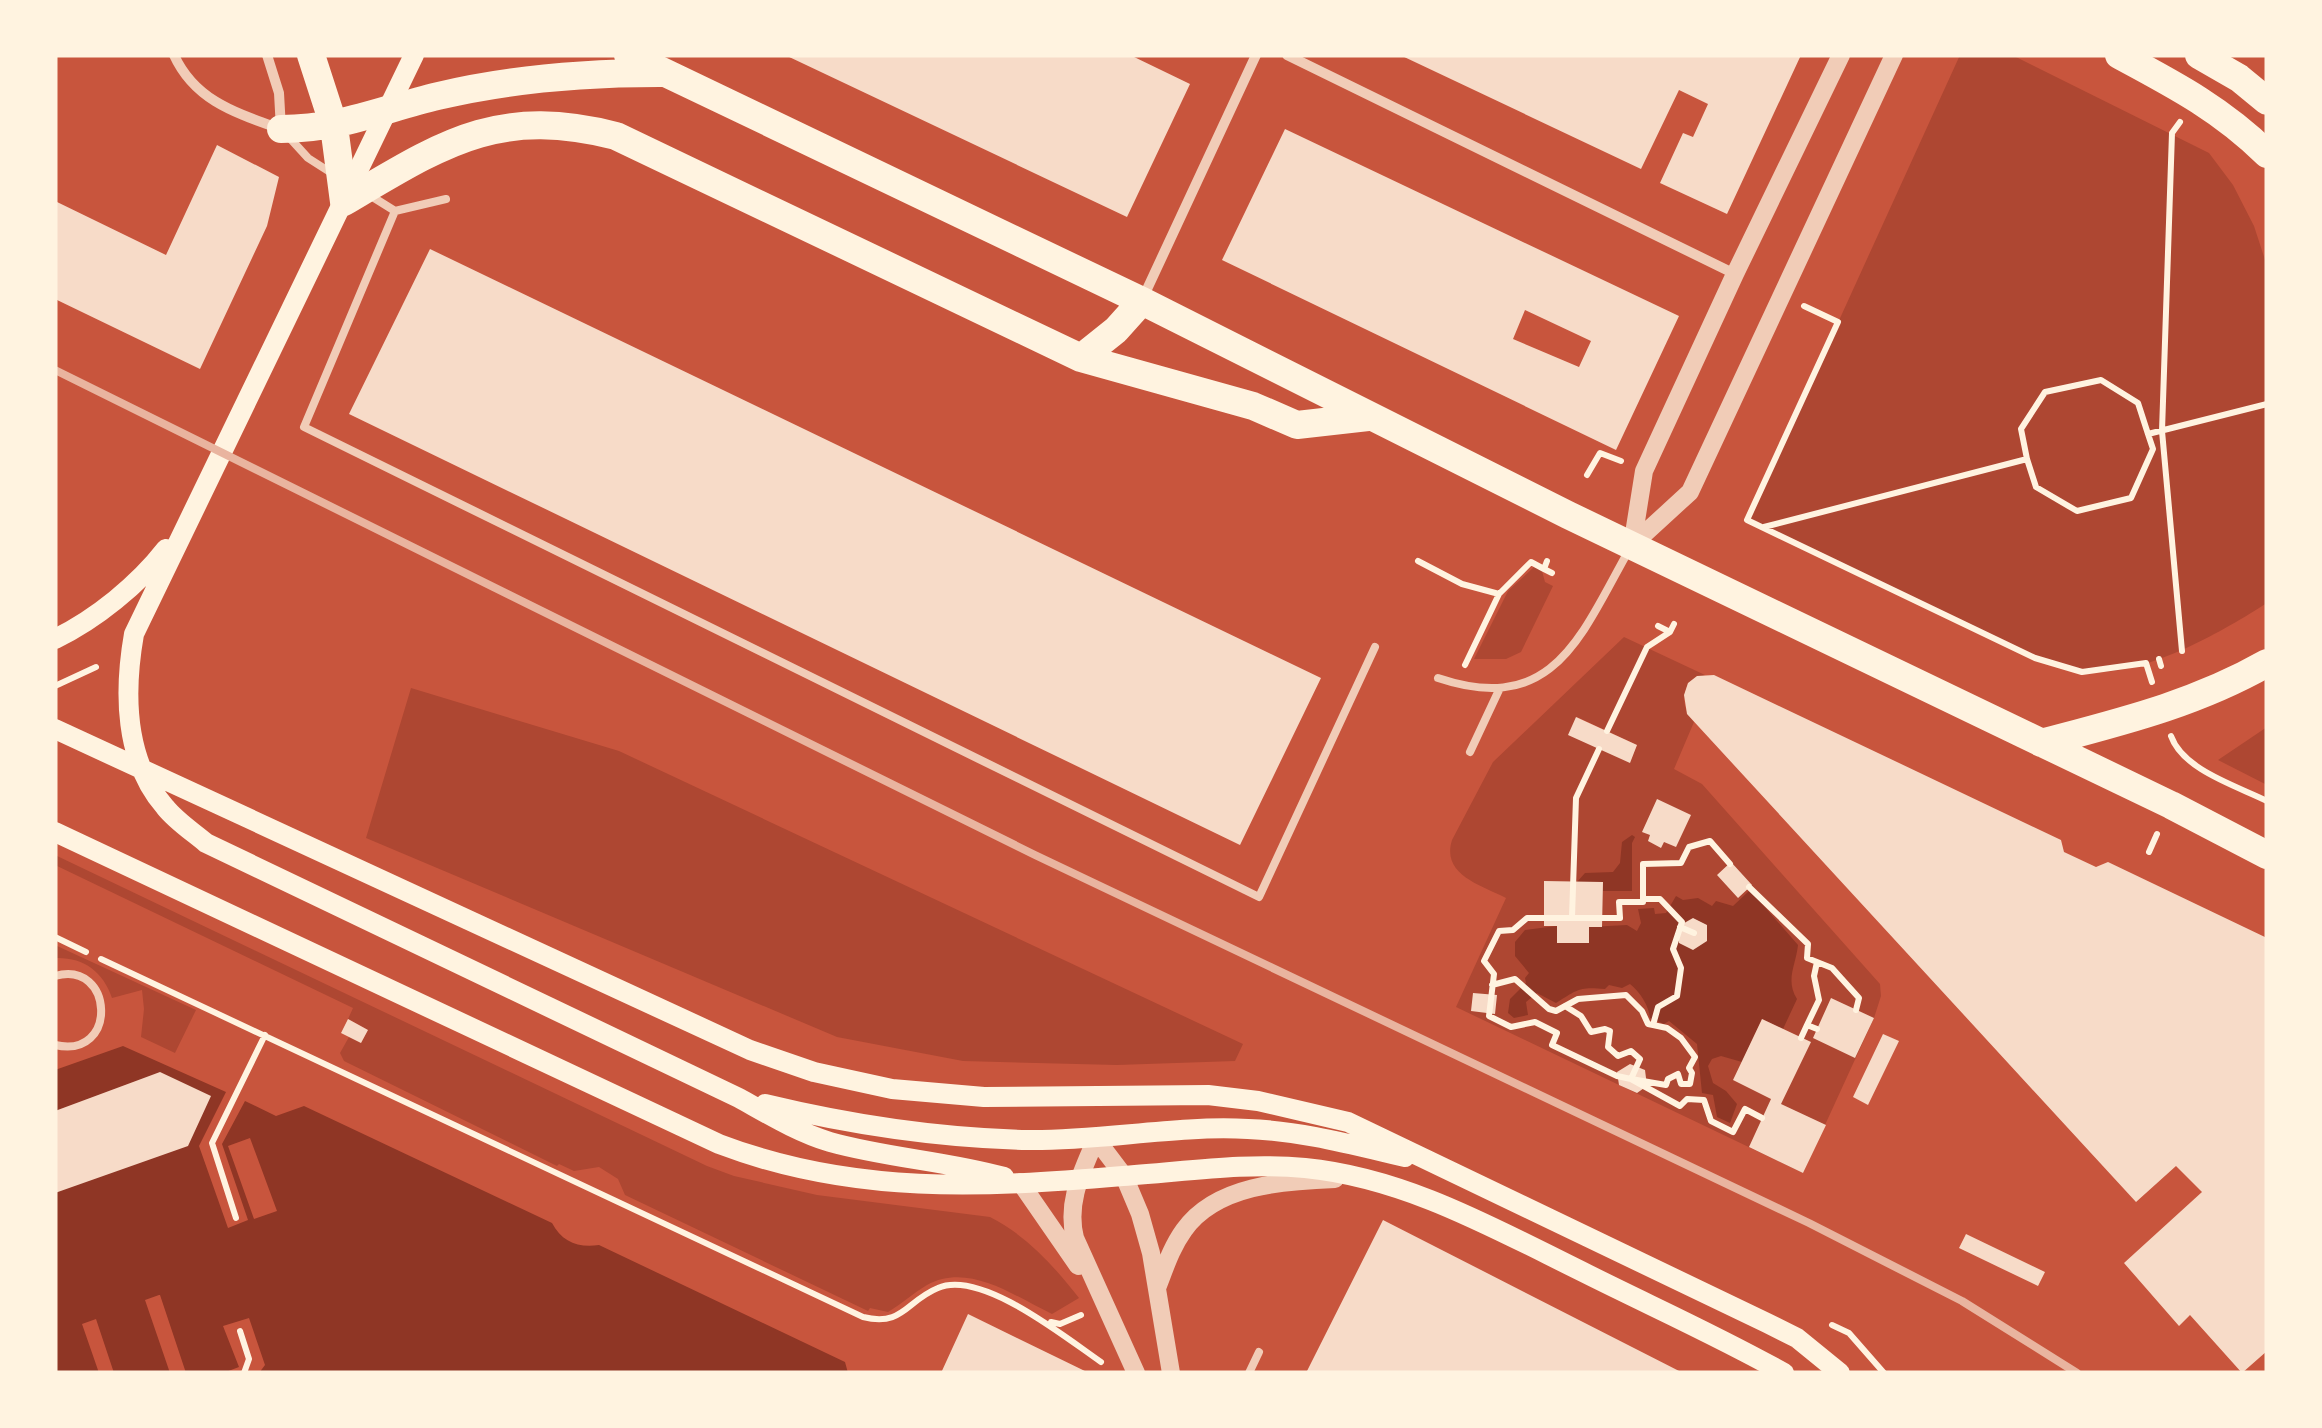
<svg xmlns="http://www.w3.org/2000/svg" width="2322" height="1428" font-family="'PT Serif',serif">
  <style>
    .green { fill: #ae4732; fill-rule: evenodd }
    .water { fill: #8f3625 }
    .pier { fill: #c8553d }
    .building { fill: #f7dbc8; fill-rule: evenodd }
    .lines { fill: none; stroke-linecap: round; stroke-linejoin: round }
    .path { stroke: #fff3e0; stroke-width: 6 }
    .service { stroke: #f1ccb7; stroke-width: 8 }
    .minor { stroke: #f1ccb7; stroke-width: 10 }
    .tertiary { stroke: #f1ccb7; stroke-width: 18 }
    .secondary { stroke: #fff3e0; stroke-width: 20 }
    .trunk { stroke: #fff3e0; stroke-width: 28 }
    .rail { stroke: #e9b49f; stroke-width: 8 }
  </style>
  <rect width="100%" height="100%" fill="#c8553d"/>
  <path class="green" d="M1960,55H2012L2209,153L2233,185L2254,226L2267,266V603C2220,633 2137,681 2079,671C2064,669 2049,662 2035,658L1748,520Z
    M1534,567L1542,571L1545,582L1553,586L1521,652L1506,659H1474L1508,591Z
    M1624,637L1705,675L1688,683C1682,699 1683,709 1694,722L1674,769L1702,784L1880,984L1881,996L1874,1018L1803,1173L1456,1007L1506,898C1481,885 1441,875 1452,840L1493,762ZM1577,717L1637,745L1630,762L1569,735Z
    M411,688L619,751L1243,1044L1235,1061L1117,1065L963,1061L837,1037L366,838Z
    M2267,727V785L2218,760Z
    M55,855L707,1166L734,1176L817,1195L990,1217C1027,1236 1053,1265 1079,1298L1052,1314C1014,1296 969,1262 927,1285C913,1293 902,1304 888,1312L870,1308L868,1311L625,1195L618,1179L599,1167L574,1171L559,1164L557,1166L344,1061L340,1053L349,1037L361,1043L368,1030L348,1019L353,1008L55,865Z
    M55,945L196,1010L175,1053L141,1037L144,1009L142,990L112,998C103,971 83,957 55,958Z"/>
  <path class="water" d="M1632,835L1635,837L1632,843V891H1603L1602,882H1577L1585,873L1613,872L1620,863L1622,842Z
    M1750,890L1798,945C1796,965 1785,980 1797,999L1783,1029L1762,1019L1742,1062L1721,1056L1712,1059L1708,1066L1713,1083L1726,1091L1737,1104L1730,1123L1717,1117L1713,1095L1702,1093L1697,1044L1669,1021L1664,1024L1650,1018C1649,1006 1640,992 1630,984L1622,988L1609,985L1605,989C1578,987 1579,989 1556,1003L1537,993L1526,1002L1528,1015L1514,1018L1508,1013L1510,999L1526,983L1525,978L1529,973L1515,956V942L1525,930C1536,929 1545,927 1557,926V943H1588L1589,927L1627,925L1637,931L1641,923L1638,909L1654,908L1655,914L1666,913L1676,896L1683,900L1698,898L1712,906L1716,901L1733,906Z
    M123,1046L226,1092L199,1146L228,1228L248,1220L222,1144L245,1101L276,1116L304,1106L552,1223C562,1242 578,1248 599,1245L845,1362L848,1373H55V1070Z"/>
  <path class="pier" d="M250,1138L277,1211L254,1219L228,1146Z
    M159,1295H160L186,1373H170L145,1300Z
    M249,1318L265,1365L259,1373H223L239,1367L223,1326Z
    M96,1319L114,1373H99L82,1324Z"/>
  <path class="building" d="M785,55H1130L1190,84L1127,217Z
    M1400,55H1801L1727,214L1660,183L1683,133L1693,137L1708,104L1679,90L1641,169Z
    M1285,129L1679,316L1616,450L1222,260ZM1525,310L1591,341L1579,367L1513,339Z
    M217,145L279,177L267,226L200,369L55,299V201L166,255Z
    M430,249L1321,678L1240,845L349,414Z
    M1714,675L2061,840L2064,852L2096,867L2108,862L2267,938V1351L2242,1373L2190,1315L2179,1326L2124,1263L2202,1192L2176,1166L2136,1202L1687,714L1684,695L1688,683L1697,676Z
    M1576,717L1637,745L1630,763L1568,735Z
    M1657,799L1691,815L1676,847L1664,842L1661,848L1648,841L1650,835L1642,832Z
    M1731,862L1752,885L1738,898L1717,875Z
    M1544,881L1603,882L1602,927H1589V943H1557V926H1544Z
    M1693,918L1707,925V941L1693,950L1679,943V926Z
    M1473,993L1497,995L1495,1014L1471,1011Z
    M1831,998L1874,1018L1855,1058L1813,1038Z
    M348,1019L368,1030L361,1043L341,1033Z
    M1762,1019L1811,1042L1781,1104L1826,1125L1803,1173L1749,1147L1771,1099L1733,1080Z
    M1883,1034L1899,1041L1868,1105L1853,1097Z
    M1630,1064L1645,1070L1647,1086L1637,1093L1619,1085L1617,1072Z
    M160,1072L211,1096L188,1146L55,1193V1111Z
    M1383,1220L1683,1373H1306Z
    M1966,1234L2045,1272L2038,1286L1959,1248Z
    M968,1314L1089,1373H941Z"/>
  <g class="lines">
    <path class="path" d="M2180,122L2172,133L2162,431L2182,651
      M1804,306L1838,322L1747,520L2035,658L2082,672L2146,663L2152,682
      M2027,459L2036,487L2077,511L2131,498L2153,449L2148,434
      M1587,475L1600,453L1621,461
      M1764,527L2027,459L2021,429L2045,392L2101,380L2138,403L2148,434L2267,404
      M1418,561L1462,584L1499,594
      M1547,561L1544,569L1552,573
      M1658,626L1670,632
      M2159,659L2161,666
      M1465,665L1499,594L1531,562L1544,569
      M55,686L96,667
      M1607,731L1647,647L1670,632L1674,624
      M2171,736C2183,770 2237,786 2267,801
      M2149,852L2157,834
      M1730,864L1710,841L1689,847L1681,863L1643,864V902H1619L1620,918H1527L1513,930L1499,931L1484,961L1494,974L1489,1016L1511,1027L1535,1022L1557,1033L1552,1045L1617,1076L1631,1079L1680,1106L1687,1099L1704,1100L1711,1121L1733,1132L1745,1109L1762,1118
      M1749,887L1808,944L1807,958L1832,968L1859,998L1856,1010
      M1572,917L1576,798L1599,749
      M1680,927L1694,933
      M55,937L86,952
      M101,959L863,1317C903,1327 906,1301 938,1288C981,1269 1066,1338 1101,1362
      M1492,985L1515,979L1549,1009L1556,1011L1578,999L1626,995L1642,1011L1648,1024L1653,1025L1658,1007L1677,996L1681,968L1673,949L1682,922L1660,899H1643
      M1565,1006L1581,1016L1591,1032L1605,1029L1610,1031L1608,1047L1618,1056L1631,1051L1640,1059L1631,1079L1666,1085L1668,1079L1678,1074L1681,1084H1690L1692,1073L1689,1068L1695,1057L1681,1038L1667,1028L1653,1025
      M1807,1025L1819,1000L1814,976L1817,962
      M1801,1038L1807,1025L1817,1029
      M236,1218L212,1143L265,1035
      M1051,1322L1060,1324L1081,1315
      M1832,1325L1849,1333L1884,1373
      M240,1331L249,1359L244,1373"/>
    <path class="service" d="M287,135L308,158L333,174
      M371,196L395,211L446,199
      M395,211L304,427L1259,897L1375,647
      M1438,678C1554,717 1581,635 1629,550
      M1470,752L1499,690
      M55,976C114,959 119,1060 55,1045
      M1249,1373L1259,1352"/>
    <path class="minor" d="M174,55C195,101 236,113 281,129L279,93L267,55
      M1287,55L1735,274
      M1142,300L1256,55"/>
    <path class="tertiary" d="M1631,546L1690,492L1894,55
      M1632,546L1644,471L1735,274L1841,55
      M1096,1139C1082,1172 1066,1202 1075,1238L1136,1373
      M1096,1139L1124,1176L1140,1214L1151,1253L1171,1373
      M1020,1182L1078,1266
      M1157,1288C1165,1268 1171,1248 1184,1230C1216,1185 1283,1181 1335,1179"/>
    <path class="secondary" d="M414,55L134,634C124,691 124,760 165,807C176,821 193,832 206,843L739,1098C768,1114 797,1132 830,1142C887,1158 947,1161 1004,1177
      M55,639C96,619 138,585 166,549
      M55,729L750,1050L814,1072L892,1089L984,1097L1208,1095L1258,1101L1348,1122L1767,1323L1797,1338L1840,1373
      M55,832L719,1144C853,1195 983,1188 1123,1176C1184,1172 1244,1162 1305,1168C1407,1178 1497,1230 1587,1274C1653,1307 1720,1337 1784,1373
      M765,1104C852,1125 940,1138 1028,1140C1102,1141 1175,1125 1248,1129C1302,1131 1353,1145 1405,1157"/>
    <path class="trunk" d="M311,55L334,126L344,202C444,143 497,106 616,136L1081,358L1253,406L1297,425L1368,417
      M628,55L1142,301L1568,515L2171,805L2267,855
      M2119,55C2175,85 2221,109 2267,154
      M2199,55L2239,78L2267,101
      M281,129C340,129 383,109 438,96C509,79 586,73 659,73
      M1081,358L1116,330L1142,301
      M2041,743C2120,722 2195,704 2267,663"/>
    <path class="rail" d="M55,370L1035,855L1809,1223L1962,1301L2077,1373"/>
  </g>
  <rect width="2322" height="1428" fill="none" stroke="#fff3e0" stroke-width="115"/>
</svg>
